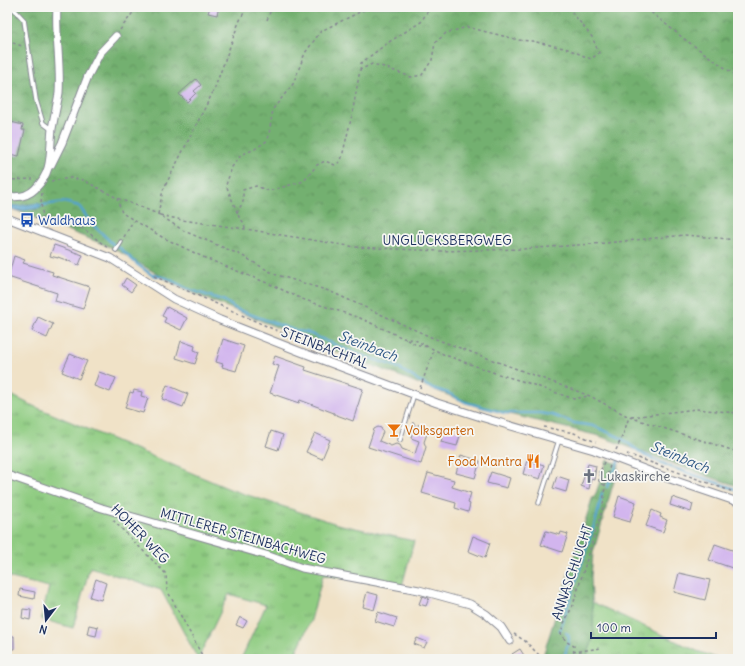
<svg xmlns="http://www.w3.org/2000/svg" width="745" height="666" font-family="Delius,sans-serif">
  <style>
    .grass { fill: url(#grass-tufts); stroke: #557e70 }
    .forest { fill: url(#forest-crowns); stroke: #477066 }
    .water { fill: #52a3cd; stroke: #366996 }
    .lines { fill: none; stroke-linecap: round; stroke-linejoin: round }
    .stream { stroke: #52a3cd; stroke-width: 2.5 }
    .building { fill: #d2b5ee }
    .service-casing { stroke: #868892; stroke-width: 5.5 }
    .minor-casing { stroke: #868892; stroke-width: 9 }
    .path { stroke: #868892; stroke-width: 1.5; stroke-dasharray: 3 3; stroke-linecap: butt }
    .service { stroke: #fff; stroke-width: 3.5 }
    .minor { stroke: #fff; stroke-width: 7 }
    .labels { text-anchor: middle; dominant-baseline: central; stroke-width: 3.5; stroke-linejoin: round; paint-order: stroke }
    .transit-label { font-size: 13px; fill: #164399; stroke: #f6f6f2; text-anchor: start }
    .street-label { font-size: 13px; fill: #1b2f5e; stroke: #f6f6f2 }
    .food-label { font-size: 13px; fill: #c56008; stroke: #f6f6f2; text-anchor: start }
    .worship-label { font-size: 13px; fill: #5b616d; stroke: #f6f6f2; text-anchor: start }
    .water-label { font-size: 14px; font-style: italic; fill: #2e5885; stroke: #f6f6f2 }
  </style>
  <defs>
    <pattern id="grass-tufts" width="24" height="20" patternUnits="userSpaceOnUse"><rect width="24" height="20" fill="#8fcc81"/><path d="M3 7l-1-3M5 7V3M7 7l1-3M15 17l-1-3M17 17v-4M19 17l1-3" fill="none" stroke="#74a66d"/></pattern>
    <pattern id="forest-crowns" width="20" height="18" patternUnits="userSpaceOnUse"><rect width="20" height="18" fill="#73b06f"/><path d="M2 6a3 3 0 1 1 6 0M12 15a3 3 0 1 1 6 0" fill="none" stroke="#5e905e"/></pattern>
  </defs>
  <rect width="100%" height="100%" fill="#f6f6f2"/>
  <filter id="ink" filterUnits="userSpaceOnUse"><feTurbulence type="fractalNoise" baseFrequency=".025" numOctaves="2"/><feDisplacementMap in="SourceGraphic" scale="8" xChannelSelector="R" yChannelSelector="G"/><feConvolveMatrix kernelMatrix="1 2 1 2 8 2 1 2 1" color-interpolation-filters="sRGB"/></filter>
  <filter id="wash" filterUnits="userSpaceOnUse"><feTurbulence type="fractalNoise" baseFrequency=".012" numOctaves="4" result="noise"/><feDisplacementMap in="SourceGraphic" scale="16" xChannelSelector="R" yChannelSelector="G"/><feGaussianBlur stdDeviation="0.9" result="paint"/><feColorMatrix in="noise" values="0 0 0 0 0 0 0 0 0 0 0 0 0 0 0 0 0 1.4 0 .05"/><feComposite in="paint" operator="in"/></filter>
  <g filter="url(#wash)">
    <rect width="100%" height="100%" fill="#f0e2c7"/>
    <path class="grass" d="M7,393L31,405L232,490L337,524L414,541L402,586L323,575L311,620L293,659H241L266,605L229,594L198,659L161,590L90,567L73,628L41,619L49,587L7,577Z
      M592,602L697,651L719,659H586L594,636Z"/>
    <path class="forest" d="M7,7H738V486L710,477L599,436L476,406L345,355L183,289L113,248L7,207Z
      M607,460L619,464L593,553L591,577L594,636L586,659H542L592,499L596,493Z"/>
    <path class="water" d="M39,203L41,208L21,211L7,209V205L17,206Z"/>
    <g class="lines">
      <path class="stream" d="M37,206L64,202L79,206L91,223L114,245L120,248L138,265L152,275L167,278L188,289L225,301L236,309L296,331L306,332L354,353L395,366L429,387L448,393L465,402L505,413H540L552,415L574,423L594,426L621,438L644,455L671,467L738,490
        M607,487L619,460
        M560,630L597,516L602,493
        M564,659L569,639L568,634L566,633"/>
    </g>
    <g id="blocks">
      <path class="building" d="M210,7H219L217,15L208,13Z
        M196,79L201,85L194,91L196,93L187,102L179,94Z
        M7,121L23,125L22,130H25L19,156L9,154L11,148L7,147Z
        M54,245L83,255L79,265L58,257V258L50,256Z
        M14,256L25,260L23,263L53,272L52,275L90,287L83,309L55,301L57,293L8,277Z
        M126,278L136,285L131,292L122,285Z
        M167,307L187,318L181,330L164,322L166,318L162,316Z
        M38,317L53,324L47,338L32,331Z
        M223,339L244,346L236,371L222,367L223,364L216,362Z
        M181,341L195,346L194,350L199,352L195,364L176,358Z
        M70,354L87,361L79,379L62,372Z
        M275,356L306,367L305,370L363,389L353,421L334,414V413L300,400L299,403L270,393L279,366L272,364Z
        M99,372L116,378L110,392L94,386Z
        M167,385L188,394L183,407L162,399Z
        M134,390L142,392L141,396L148,398L143,413L125,408L130,392L133,393Z
        M414,425L428,431L424,442L426,447L421,464L368,447L374,429L378,427L381,428L383,432L379,441L391,446L396,444L400,445L402,449L415,454L419,441L411,438Z
        M445,427L461,432L457,446L441,442Z
        M271,431L283,435L278,450L266,446Z
        M315,433L330,440L322,459L306,452Z
        M461,455L480,461L475,478L456,473Z
        M527,460L544,465L540,479L523,474Z
        M588,464L596,466L594,480L591,479L589,489L581,486Z
        M491,472L510,478L507,488L487,483Z
        M428,473L454,480L452,487L471,493L468,503L470,504L468,512L455,508L456,503L422,493Z
        M557,476L569,480L566,492L553,488Z
        M619,496L636,502L630,522L613,517Z
        M672,497L693,504L691,512L670,505Z
        M652,510L661,514L660,517L667,520L663,532L646,526Z
        M546,531L560,535L561,532L568,534L562,552L541,545Z
        M473,536L490,543L485,558L468,551Z
        M715,544L738,552V570L709,560Z
        M679,573L710,580L705,600L674,592Z
        M96,579L106,583L101,600L90,597Z
        M20,589L35,592L34,599L19,596Z
        M367,592L378,595L374,610L363,607Z
        M422,596L429,598L426,606L419,604Z
        M23,609L31,610L30,620L22,618Z
        M378,612L397,618L394,627L375,621Z
        M240,617L247,621L243,628L236,625Z
        M89,625L98,627L96,636L87,634Z
        M7,636H14V649H7Z
        M417,638L427,642L424,648L414,644Z
        M520,649L525,657L521,659H515L512,654Z"/>
    </g>
  </g>
  <g filter="url(#ink)">
    <use href="#blocks" fill-opacity="0" stroke="#868892" stroke-width="1"/>
    <g class="lines">
      <defs>
        <path id="service" d="M12,7L24,20L36,100L43,123L51,129
          M116,250L121,242
          M400,440L414,394
          M539,503L559,440"/>
        <path id="minor" d="M51,165L62,143L88,76L100,53L116,36
          M7,196C18,198 28,196 35,189C54,170 49,154 52,129C54,117 57,105 59,93C61,64 55,35 57,7
          M7,218L110,258L174,299L220,320L301,352L437,403L484,418L594,450L670,479L738,502
          M7,475L102,508L269,556L302,568L419,590L470,604L486,614L501,627L510,641"/>
      </defs>
      <use href="#service" class="service-casing"/>
      <use href="#minor" class="minor-casing"/>
      <path class="path" d="M648,7L652,13L683,38L738,77
        M267,20L272,7
        M120,30L137,7
        M7,41L22,46
        M360,70L361,63L389,42L421,22L430,7
        M7,180L33,179
        M51,181L71,178L83,180L117,198L158,214L184,231L241,255L274,274L329,291L433,338L590,396L629,417L738,452
        M42,193L41,203L44,225
        M117,198L122,213L162,237L205,258L272,285L302,299L360,318L403,338L415,340L445,355L495,373L528,383L574,399L588,396
        M237,213L243,202V190L256,186L269,191L304,181L317,165L325,161L335,165L341,161L352,115L360,70L372,64L384,67L411,77L422,75L432,60L435,43L446,33L467,27L519,40L532,41L568,49L591,59L599,53L592,37L571,11L570,7
        M158,214L163,190L214,90L239,22L247,7
        M23,215L43,219L47,217L84,229L109,249
        M160,215L182,220L245,229L355,247L440,251L523,249L606,243L685,235L738,240
        M245,228L244,223L239,217L226,185L232,167L241,155L255,149L268,140L273,109L293,84L305,53L321,31L364,10L368,7
        M124,237L133,221
        M154,276L318,349
        M407,340L415,344L428,347
        M420,388L434,350
        M631,417L696,409L738,413
        M412,423L419,425
        M544,427L574,433L596,442
        M616,450L623,435L629,417
        M627,454L731,491
        M604,462L599,475V481L604,485
        M594,473V471L600,472
        M113,520L166,574L167,590L204,659
        M514,634L525,641L543,659
        M573,652L601,648
        M573,659L574,646L567,642L561,634L563,625L573,605L603,507L605,485L610,465"/>
      <use href="#service" class="service"/>
      <use href="#minor" class="minor"/>
    </g>
  </g>
  <defs>
    <symbol id="bus-bare" viewBox="-9 -9 18 18"><path d="M-5-6H5V4H4V6H2V4H-2V6H-4V4H-5ZM-3.5-4V0h7V-4ZM-3.5 1.2v1.5H-2V1.2ZM2 1.2v1.5H3.5V1.2Z" fill="#1a4fb4" stroke="#f6f6f2" stroke-width="2.5" paint-order="stroke"/></symbol>
    <symbol id="bar-bare" viewBox="-9 -9 18 18"><path d="M-6-5H6L.8 .8V4.5H3.5V6h-7V4.5H-.8V.8Z" fill="#e8710a" stroke="#f6f6f2" stroke-width="2.5" paint-order="stroke"/></symbol>
    <symbol id="restaurant-bare" viewBox="-9 -9 18 18"><path d="M-5-6h1v4h1v-4h1v4h1v-4h1v5L-1.5 .5V6h-2V.5L-5-1ZM5-6V6H3V1.5H1.5Q1.5-4 5-6Z" fill="#e8710a" stroke="#f6f6f2" stroke-width="2.5" paint-order="stroke"/></symbol>
    <symbol id="church-bare" viewBox="-9 -9 18 18"><path d="M-1.2-6h2.4v3.5h3.3v2.4h-3.3V6h-2.4V-.1h-3.3v-2.4h3.3Z" fill="#6b7280" stroke="#f6f6f2" stroke-width="2.5" paint-order="stroke"/></symbol>
  </defs>
  <g fill-rule="evenodd">
    <use href="#bus-bare" x="17" y="210" width="20" height="20"/>
    <use href="#bar-bare" x="384" y="420" width="20" height="20"/>
    <use href="#restaurant-bare" x="523" y="451" width="20" height="20"/>
    <use href="#church-bare" x="579" y="466" width="20" height="20"/>
  </g>
  <g class="labels">
    <g class="transit-label">
      <text x="38" y="220">Waldhaus</text>
    </g>
    <g class="street-label">
      <text x="447" y="240">UNGLÜCKSBERGWEG</text>
      <text transform="translate(325 348) rotate(21)">STEINBACHTAL</text>
      <text transform="translate(140 534) rotate(46)">HOHER WEG</text>
      <text transform="translate(243 536) rotate(16)">MITTLERER STEINBACHWEG</text>
      <text transform="translate(572 572) rotate(-71)">ANNASCHLUCHT</text>
    </g>
    <g class="food-label">
      <text x="405" y="430">Volksgarten</text>
      <text x="522" y="461" text-anchor="end">Food Mantra</text>
    </g>
    <g class="worship-label">
      <text x="600" y="476">Lukaskirche</text>
    </g>
    <g class="water-label">
      <text transform="translate(368 346) rotate(21)">Steinbach</text>
      <text transform="translate(680 457) rotate(22)">Steinbach</text>
    </g>
  </g>
  <rect width="745" height="666" fill="none" stroke="#f6f6f2" stroke-width="24"/>
  <g transform="translate(46 620) rotate(196)" stroke="#f6f6f2" stroke-width="3" paint-order="stroke">
  <path d="M0-3L7 15L0 10L-7 15Z" fill="#1b2f5e"/>
  <text y="-6" font-size="11" font-weight="bold" text-anchor="middle" fill="#1b2f5e">N</text>
  </g>
  <path d="M591 632v6h125v-6" fill="none" stroke="#1b2f5e" stroke-width="2"/>
  <text x="597" y="632" font-size="12" fill="#1b2f5e" stroke="#f6f6f2" stroke-width="3" paint-order="stroke">100 m</text>
</svg>
